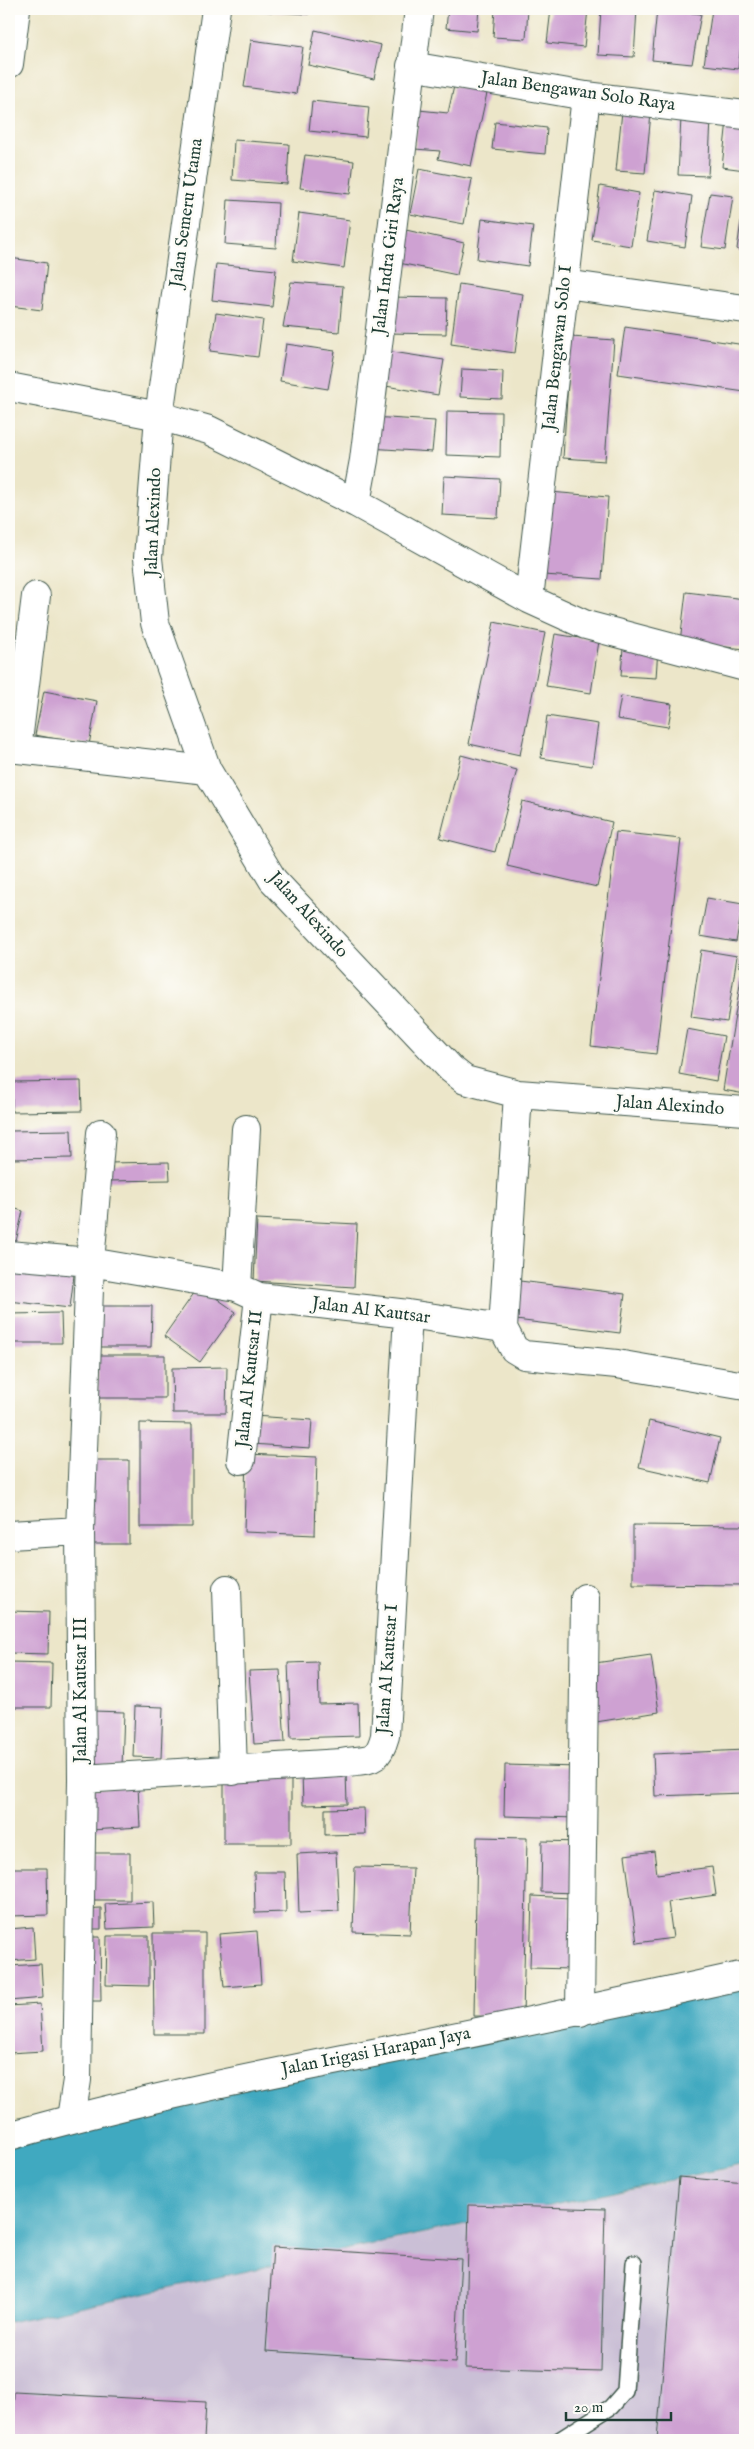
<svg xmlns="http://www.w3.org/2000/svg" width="754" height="2449" font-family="'IM FELL English',serif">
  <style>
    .industrial { fill: #cabfd6 }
    .water { fill: #40a9c0; stroke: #30737a }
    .building { fill: #cea1d2 }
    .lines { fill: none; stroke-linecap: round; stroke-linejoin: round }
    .lane-casing { stroke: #3e564a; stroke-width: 18 }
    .street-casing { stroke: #3e564a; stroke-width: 30 }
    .secondary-casing { stroke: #3e564a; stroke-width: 30 }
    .lane { stroke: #fff; stroke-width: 15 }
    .street { stroke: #fff; stroke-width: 28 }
    .secondary { stroke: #fff; stroke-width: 28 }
    .labels { text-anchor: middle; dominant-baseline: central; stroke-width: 5; stroke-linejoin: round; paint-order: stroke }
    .street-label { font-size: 18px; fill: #1f3d34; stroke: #fdfcf7 }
  </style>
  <rect width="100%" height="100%" fill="#fdfcf7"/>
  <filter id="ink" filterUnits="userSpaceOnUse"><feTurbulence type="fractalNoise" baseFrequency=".02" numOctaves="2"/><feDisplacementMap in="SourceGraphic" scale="10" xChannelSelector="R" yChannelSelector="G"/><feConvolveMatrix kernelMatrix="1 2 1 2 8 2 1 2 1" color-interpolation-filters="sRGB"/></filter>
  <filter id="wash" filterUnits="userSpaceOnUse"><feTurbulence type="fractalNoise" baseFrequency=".0096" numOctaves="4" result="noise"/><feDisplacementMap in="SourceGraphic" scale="20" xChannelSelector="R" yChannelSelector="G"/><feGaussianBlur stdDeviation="1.12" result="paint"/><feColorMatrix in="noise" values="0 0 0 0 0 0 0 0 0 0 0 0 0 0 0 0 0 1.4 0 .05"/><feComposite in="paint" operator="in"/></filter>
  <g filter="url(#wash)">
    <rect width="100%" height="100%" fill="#ece6c9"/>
    <path class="industrial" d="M745,2165V2440H9V2322Z"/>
    <path class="water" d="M745,1975V2164L9,2322V2135Z"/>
    <g id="blocks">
      <path class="building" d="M258,9H309V14L257,11Z
        M448,9H479L477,31L446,28Z
        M495,9H528L526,39L493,37Z
        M551,9H588L584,47L547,43Z
        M601,9H637L634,57L598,55Z
        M657,9L701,14L692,64L652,60Z
        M712,9L745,11L738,69L704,65Z
        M315,30L381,45L374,79L308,65Z
        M251,40L303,47L296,94L244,87Z
        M454,86L487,93L471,166L438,159L440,151L415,149L419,110L448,113Z
        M312,101L369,107L366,137L309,131Z
        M623,101L652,104L645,173L616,171Z
        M681,118L711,120L708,176L678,175Z
        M727,120L745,122V170L722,167Z
        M495,122L547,128L545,154L492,149Z
        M234,140L289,144L287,184L232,180Z
        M305,155L354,161L350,194L300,188Z
        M419,169L472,179L464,224L410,214Z
        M600,186L639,193L631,246L592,240Z
        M655,190L692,196L685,247L647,241Z
        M710,193L733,196L725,250L701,247Z
        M228,200L278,203L276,248L225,244Z
        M743,208H745V254L737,249Z
        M299,213L350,220L344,268L293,261Z
        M482,219L533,226L528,266L477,259Z
        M406,230L464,243L457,275L399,263Z
        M9,258L47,263L42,310L9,306Z
        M216,264L276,270L272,307L212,300Z
        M291,282L343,286L339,332L283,327Z
        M459,284L523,294L515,353L451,344Z
        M387,297L447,298L446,334L386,333Z
        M216,313L263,320L258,357L210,351Z
        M625,327L745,345V392L618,374Z
        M571,337L614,340L605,461L563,458Z
        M286,344L335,351L328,389L280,381Z
        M386,351L444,360L438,395L380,385Z
        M462,369L503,371L502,399L460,397Z
        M447,411L501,412L500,457L446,455Z
        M372,417L435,421L432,452L369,448Z
        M444,476L500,479L498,518L442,515Z
        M550,492L608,497L602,579L544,575Z
        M686,592L745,599V649L680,642Z
        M494,622L545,633L520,755L469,744Z
        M555,634L599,641L591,693L546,686Z
        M623,647L658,648L656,678L621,676Z
        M44,691L97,701L89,745L35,735Z
        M621,696L672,704L668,727L617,719Z
        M547,716L598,724L592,766L541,758Z
        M461,755L517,770L495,852L440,838Z
        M522,801L612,822L597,887L507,866Z
        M616,832L681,839L656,1054L591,1046Z
        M707,898L743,904L736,942L700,936Z
        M744,931H745V967L739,966Z
        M701,950L737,956L727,1022L691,1017Z
        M741,978L745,979V1094L723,1090Z
        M687,1029L724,1036L716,1081L679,1074Z
        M81,1081L82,1111L12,1112V1082Z
        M71,1130L72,1158L10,1159V1131Z
        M169,1162L170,1180L107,1181L106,1163Z
        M9,1207L23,1211L14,1250L9,1248Z
        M257,1219L357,1224L354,1287L254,1281Z
        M9,1267L74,1275L70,1308L9,1301Z
        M520,1281L625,1294L620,1333L516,1320Z
        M199,1286L236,1312L200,1362L164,1336Z
        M95,1306H152L151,1347H95Z
        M61,1313L62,1343H9V1314Z
        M98,1355H165V1398H98Z
        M227,1367L226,1413H173L172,1368Z
        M254,1416L312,1420L310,1448L252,1444Z
        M649,1421L720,1438L710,1483L639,1467Z
        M140,1423L192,1424V1527H140Z
        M246,1454L317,1457L315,1535L244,1532Z
        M83,1460H129V1544H83Z
        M633,1525L745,1526V1585L633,1584Z
        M9,1611L49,1612L48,1654L9,1653Z
        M651,1655L659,1712L596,1722L588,1664Z
        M10,1662L52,1663L51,1707H9Z
        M318,1662L319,1704L358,1703L359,1736L291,1738L288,1663Z
        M280,1670L285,1742L254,1744L249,1671Z
        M135,1706L163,1707L161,1758L133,1757Z
        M93,1711L124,1712L122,1766L91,1765Z
        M745,1750V1793L655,1796L653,1754Z
        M505,1765L579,1767L578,1818L504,1816Z
        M346,1772L347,1804L303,1805L302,1773Z
        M224,1777H291V1844H224Z
        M138,1786L140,1827L91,1830L88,1789Z
        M364,1808L365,1834L325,1835V1809Z
        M477,1837L527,1838L523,2017L474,2016Z
        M542,1841L580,1842V1893L541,1892Z
        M654,1851L657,1874L712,1867L716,1895L668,1902L673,1938L637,1943L625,1855Z
        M336,1852L339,1911L299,1913L297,1854Z
        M83,1853H130V1900H83Z
        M355,1867L413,1868L410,1934L353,1932Z
        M9,1868H47L48,1915L9,1916Z
        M254,1872H285L286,1912L255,1913Z
        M532,1896L570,1898L572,1969L530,1968Z
        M153,1902L154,1927L107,1929L105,1904Z
        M101,1908V1929H80V1909Z
        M33,1927L35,1959L9,1961V1929Z
        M257,1931L261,1984L224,1987L219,1934Z
        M153,1933H205V2034H154Z
        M107,1936H149V1986L106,1985Z
        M82,1937H100L101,2001H82Z
        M41,1964L43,1998L9,2001V1966Z
        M40,2004L43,2051L9,2053V2006Z
        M679,2177L745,2183V2440H657Z
        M469,2205L605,2209L601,2372L465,2368Z
        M273,2247L461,2259L455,2363L266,2351Z
        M14,2392L206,2402L204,2440H12Z"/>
    </g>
  </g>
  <g filter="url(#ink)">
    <use href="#blocks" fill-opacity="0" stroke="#3e564a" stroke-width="1"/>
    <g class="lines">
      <defs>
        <path id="lane" d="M559,2440L611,2407L625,2391L634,2263"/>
        <path id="street" d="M216,9L159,416L148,558L155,623L207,770L273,880L451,1069L465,1080L518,1094L745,1111
          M9,64L16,9
          M411,66L586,96L745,115
          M565,284L745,309
          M9,387L159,416L209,430L356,503L529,599L586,625L745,667
          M356,503L364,460L419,9
          M529,599L586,96
          M9,748L207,770
          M17,749L36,596
          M9,1255L90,1262L237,1287L259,1297L408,1314L503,1328L518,1094
          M237,1287L246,1129
          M503,1328L514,1349L524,1355L617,1364L745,1386
          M241,1460L259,1297
          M9,1535L80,1531
          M227,1589L233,1771
          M82,1779L341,1763C369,1758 377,1765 385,1736L408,1314
          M580,2012L585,1598
          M71,2118L77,2080L82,1779L80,1531L90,1262L101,1133"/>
        <path id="secondary" d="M9,2136C139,2099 272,2073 404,2047C518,2024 632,2000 745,1975"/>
      </defs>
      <use href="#lane" class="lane-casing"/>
      <use href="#street" class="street-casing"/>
      <use href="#secondary" class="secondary-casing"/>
      <use href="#lane" class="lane"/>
      <use href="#street" class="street"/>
      <use href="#secondary" class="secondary"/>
    </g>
  </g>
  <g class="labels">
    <g class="street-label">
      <text transform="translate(578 92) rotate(8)">Jalan Bengawan Solo Raya</text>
      <text transform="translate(187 213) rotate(-82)">Jalan Semeru Utama</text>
      <text transform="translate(389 256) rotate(-83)">Jalan Indra Giri Raya</text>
      <text transform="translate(558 348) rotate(-84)">Jalan Bengawan Solo I</text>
      <text transform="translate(154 522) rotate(-88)">Jalan Alexindo</text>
      <text transform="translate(308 915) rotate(48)">Jalan Alexindo</text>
      <text transform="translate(670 1106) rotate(4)">Jalan Alexindo</text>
      <text transform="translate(371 1311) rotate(7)">Jalan Al Kautsar</text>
      <text transform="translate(250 1379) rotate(-84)">Jalan Al Kautsar II</text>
      <text transform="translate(388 1669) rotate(-86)">Jalan Al Kautsar I</text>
      <text transform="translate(81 1690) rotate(-90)">Jalan Al Kautsar III</text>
      <text transform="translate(376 2052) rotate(-11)">Jalan Irigasi Harapan Jaya</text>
    </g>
  </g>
  <rect width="754" height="2449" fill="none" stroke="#fdfcf7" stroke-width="30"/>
  <path d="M566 2412v8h105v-8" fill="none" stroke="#1f3d34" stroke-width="2.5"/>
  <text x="574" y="2412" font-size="15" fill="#1f3d34" stroke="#fdfcf7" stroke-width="4" paint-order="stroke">20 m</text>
</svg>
